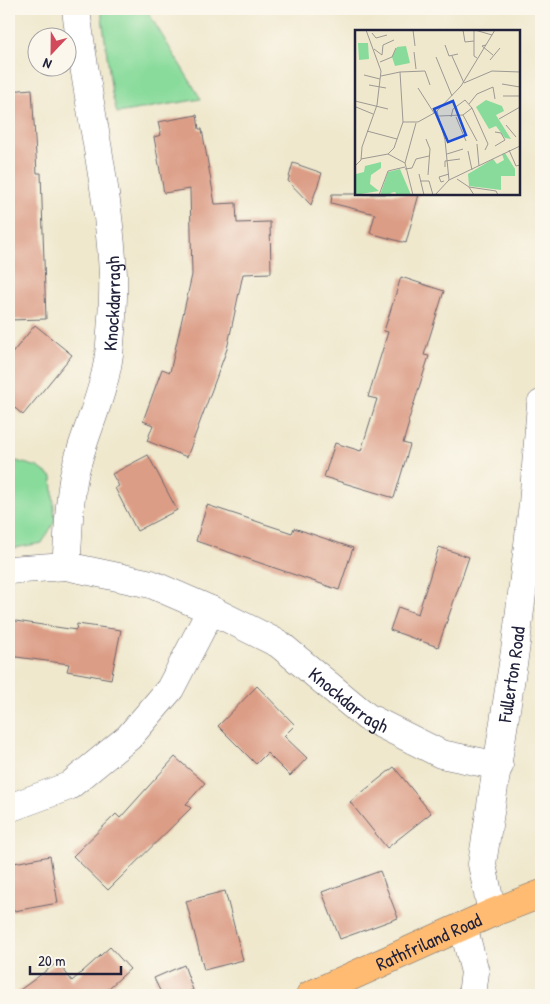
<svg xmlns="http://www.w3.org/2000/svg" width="550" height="1004" font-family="'Patrick Hand',sans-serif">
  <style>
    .green { fill: #89db9b; stroke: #567e6b }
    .building { fill: #dc9d86 }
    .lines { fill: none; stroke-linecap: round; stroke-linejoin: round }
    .street-casing { stroke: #6a676e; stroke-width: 29 }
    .primary-casing { stroke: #6a676e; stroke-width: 29 }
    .street { stroke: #fff; stroke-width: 28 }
    .primary { stroke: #febb71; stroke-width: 28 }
    .labels { text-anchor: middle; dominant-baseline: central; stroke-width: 4.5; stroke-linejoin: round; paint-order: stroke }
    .street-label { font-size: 19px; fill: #22223b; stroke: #fbf7ec }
    .inset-road { fill: none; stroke: #9d9993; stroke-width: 1 }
    .view { fill: #1d4ed8; fill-opacity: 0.15; stroke: #1d4ed8; stroke-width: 2.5 }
    .inset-edge { fill: none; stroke: #22223b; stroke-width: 2.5 }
  </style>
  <rect width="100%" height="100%" fill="#fbf7ec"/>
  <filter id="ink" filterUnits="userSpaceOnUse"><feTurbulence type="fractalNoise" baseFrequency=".02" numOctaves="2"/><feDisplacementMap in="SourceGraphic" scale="10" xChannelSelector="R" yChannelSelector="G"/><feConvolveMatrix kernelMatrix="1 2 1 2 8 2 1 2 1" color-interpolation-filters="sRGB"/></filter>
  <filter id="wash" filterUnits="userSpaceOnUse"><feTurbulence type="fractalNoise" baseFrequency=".0096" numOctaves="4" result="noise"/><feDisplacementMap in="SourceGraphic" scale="20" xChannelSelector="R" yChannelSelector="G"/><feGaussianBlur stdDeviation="1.12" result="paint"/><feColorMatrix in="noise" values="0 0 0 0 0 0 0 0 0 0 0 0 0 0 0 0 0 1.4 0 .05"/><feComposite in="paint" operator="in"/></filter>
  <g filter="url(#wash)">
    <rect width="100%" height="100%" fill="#efe8cd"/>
    <path class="green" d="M101,9H146L201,99L117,113L112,94Z
      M9,459L38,467L52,477L55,521L42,543L9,549Z"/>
    <g id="blocks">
      <path class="building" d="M32,89L37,173H41L46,319L9,320V91Z
        M197,115L199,129H202L215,204L236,203L237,223L270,222L271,273L243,274L227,349L187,457L147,441L153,425L143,421L162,369L170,372L192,275L190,189L164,193L154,137L161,135L158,122Z
        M293,163L322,173L311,205L288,181Z
        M332,194H419L406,243L370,233L375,214L331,203Z
        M401,277L444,291L424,355L429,356L408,422L409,423L403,443L410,445L394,498L324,477L335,443L361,451L377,399L368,397L388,332L384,331Z
        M35,325L72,355L23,415L9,403V357Z
        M148,455L177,510L137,531L115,488L119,486L112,474Z
        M207,505L292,533L294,528L353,548L339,590L196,541Z
        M439,547L469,557L438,647L390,630L398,607L418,614Z
        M9,620L76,630L77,624L121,630L111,679L67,671L69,664L9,656Z
        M257,686L295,725L284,736L307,758L290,776L267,753L256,764L218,726Z
        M175,757L205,783L186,804L191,808L108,890L73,856L116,814L120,818Z
        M394,767L431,813L387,848L350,802Z
        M50,856L58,903L9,912V864Z
        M380,871L398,918L340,939L322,892Z
        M225,891L243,960L204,970L186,901Z
        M110,947L130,969L101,995H13L58,962L72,981Z
        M184,965L193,990L178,995H162L154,978Z"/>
    </g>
  </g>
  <g filter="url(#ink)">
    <use href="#blocks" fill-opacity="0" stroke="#6a676e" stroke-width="1"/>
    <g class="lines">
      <defs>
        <g id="street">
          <path id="s1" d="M66,566C69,536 68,500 75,471C86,428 107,389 110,344C112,321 114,298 113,275C109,186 86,98 76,9"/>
          <path id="s2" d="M9,570L66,566L151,584L211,610L279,644L367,717L441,754L499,766"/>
          <path d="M9,808L69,786L129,737L170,689L211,610"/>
          <path id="s3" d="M492,913L482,864L515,651L533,504L541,404"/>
          <path d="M463,926L475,972L472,995"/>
        </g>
        <g id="primary">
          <path id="s4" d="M310,995L492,913L541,894"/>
        </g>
      </defs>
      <use href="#street" class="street-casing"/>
      <use href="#primary" class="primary-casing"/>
      <use href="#street" class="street"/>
      <use href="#primary" class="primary"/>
    </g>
  </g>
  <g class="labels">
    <g class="street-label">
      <text stroke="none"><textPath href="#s1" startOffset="268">Knockdarragh</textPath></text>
      <text stroke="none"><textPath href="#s3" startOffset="242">Fullerton Road</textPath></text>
      <text stroke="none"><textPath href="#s2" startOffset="375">Knockdarragh</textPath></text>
      <text stroke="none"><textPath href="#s4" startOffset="130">Rathfriland Road</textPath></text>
    </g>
  </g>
  <g transform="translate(355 30)">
    <rect width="165" height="165" fill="#efe8cd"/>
    <path d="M3,13H13L14,29L4,30ZM51,16L55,33L40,36L37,27L42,17ZM131,70L147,76L149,81L141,85L156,109L150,108L141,96L134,99L121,77ZM150,123L160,139V146H146V160L114,156L113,144L138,129L142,134L149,130L147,124ZM26,132V138L16,145L15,154L24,161L0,165L1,144L9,142L10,136ZM45,139L56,165H42L40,162L35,163L39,165H25L33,142Z" fill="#89db9b"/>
    <path class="inset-road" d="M58,0L60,16M108,0L110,12L119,11M119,0V26L122,28M120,0L137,5M17,3L21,8L32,5M90,15L94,26L103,24M131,15L127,16L138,25M19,19L27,25L28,15L39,10M59,22L61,39M97,26L109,53L137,41L165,42M81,27L97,66M135,30L145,18M25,32L37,27L41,18M45,42L70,41L75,55M9,45L25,49M26,46L45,42L48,92M147,54L165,57M14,55L31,58M63,58L79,83M148,66H164M0,71L33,79M114,74L122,64L138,57L140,69M1,77L18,84M82,81L90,110L94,150M108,85L122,111M84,86L108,85L117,78L133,114L130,120M96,87L98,79L110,70L117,78M101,87L111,111M144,89L165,77M151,95L161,107M12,101L42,109M71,109L75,119L73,145M122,114L124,136M140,116L150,110L146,103L140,102M154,120L161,136L165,135M113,121L117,140M33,124L50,133M92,124L108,119M6,129L33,124L39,118L48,92H63L81,82L106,56L140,0M0,136L6,130L7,117L22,75L26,41L11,0M90,137V131L105,129M50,139L57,138L61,129L74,126M64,144L69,165M102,149L114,157L119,165M94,150L165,116M65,151H74L78,165M89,151L86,152L84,147L94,144M114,157L141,161L143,165M24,165L33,141L50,137M58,165L50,133L61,93M80,165L94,150"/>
    <path class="view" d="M98,71L111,105L93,112L79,79Z"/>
    <rect width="165" height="165" class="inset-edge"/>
  </g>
  <rect width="550" height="1004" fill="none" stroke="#fbf7ec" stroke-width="30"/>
  <g transform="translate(52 52) rotate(202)"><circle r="24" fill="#fbf7ec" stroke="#a4a2a5"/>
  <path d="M0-4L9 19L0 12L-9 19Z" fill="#d1495b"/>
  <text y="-8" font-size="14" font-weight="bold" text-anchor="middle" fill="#22223b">N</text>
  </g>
  <path d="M30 966v8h91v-8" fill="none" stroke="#22223b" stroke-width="2.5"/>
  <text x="38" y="966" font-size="15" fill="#22223b" stroke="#fbf7ec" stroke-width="4" paint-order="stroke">20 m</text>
</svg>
